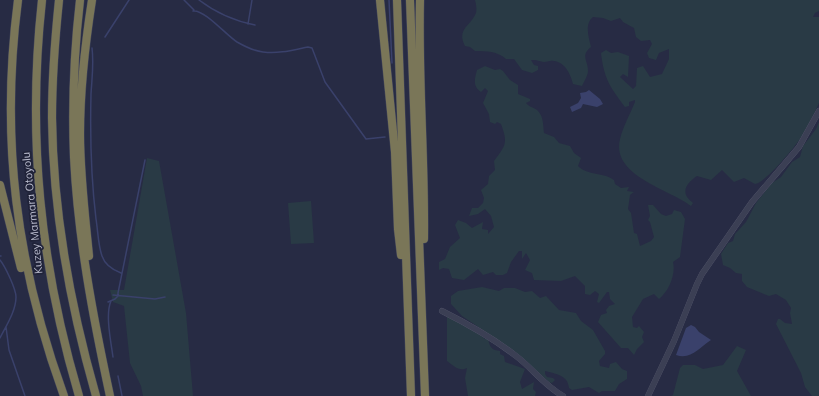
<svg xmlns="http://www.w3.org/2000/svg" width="819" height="396" font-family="Mulish,sans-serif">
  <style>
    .green { fill: #293a45 }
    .water { fill: #3a416b }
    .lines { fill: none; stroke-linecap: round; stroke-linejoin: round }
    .stream { stroke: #3a416b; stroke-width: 1.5 }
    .minor-casing { stroke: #54566b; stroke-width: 6 }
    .highway-casing { stroke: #43465b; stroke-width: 9 }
    .minor { stroke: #3b3f54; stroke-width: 5.5 }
    .highway { stroke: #7a7658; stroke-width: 8 }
    .labels { text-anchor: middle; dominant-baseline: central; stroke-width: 3.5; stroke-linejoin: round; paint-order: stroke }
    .street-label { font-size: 11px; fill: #b9bbcd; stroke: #202339 }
  </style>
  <rect width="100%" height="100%" fill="#272b44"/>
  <path class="green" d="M475,0H819V11L815,13L813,17H819V103C814,115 807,127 800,139C793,149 766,182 755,184L744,178L734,182L722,170L711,180L697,176C691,180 683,187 686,195C687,198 691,201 693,203L691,206C669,189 611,176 620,139C623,127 630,114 635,102V100L629,102V106L625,107C610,87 604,79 601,53L606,50L611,53L618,52L629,56L628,77L623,74L620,77L633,89L636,86L637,68L643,66L650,77L662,74L669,59V49L659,53L656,60L649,58L647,53L652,44L650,40L641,41L636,37L634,28L623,22L620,18L611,21L603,18L593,17C584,24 589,38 591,47C580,56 588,60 588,71C588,75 584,82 582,86L573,84C571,75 565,62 554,61C550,60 547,62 544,62C539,61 537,60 531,60L534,65L538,66V70L532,73L522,70L514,59H506C497,51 487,51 475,51L470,47L465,46C456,29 471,26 476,13C477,8 476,4 475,0Z
    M485,66L495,70L500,69L503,71L510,80L518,85V94L530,99V101L526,103C529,107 533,107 537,110C544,116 543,126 544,133L554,137L559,143L570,146L574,153L581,158L578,166C588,176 603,172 614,180L615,184L621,188L629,187L627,191L634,192L630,195L628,209L631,213L634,233L637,234L640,246L651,241L654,237L650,222L648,220L650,216L648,205H653L661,214L666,216L672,214L674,210L681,212L685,219L680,257L673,262C676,274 669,291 659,299L654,294L643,299L632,317L633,327L637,328L639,326L644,332L642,337L644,342L637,349L634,355L628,348H621L598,322L601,315L607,313L606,310L609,306L615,304L610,299L609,292H607L599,303L597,302L599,294L595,291L590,295L585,294V286L575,276L561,281L534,280L532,273L525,270L530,260L526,253L522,259V251H519L511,262L507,273L503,275H496L493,272L483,275L478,269L464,280L452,278L449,269L443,268L439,270V262L445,259L450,247L460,238L455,225L458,220L466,223L472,228L483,222L482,229L488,230V234L494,227L491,216L485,209L478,214L469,216L472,208H478L483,203L484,198L481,190L488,184L489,176L495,170L494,161C506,145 508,143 501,124L497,122L495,124L490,122L489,114L483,103L488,91L485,88L481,92C472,86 475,78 477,70Z
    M819,122V396H812L805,387L801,373L776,324L778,319H780L785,323L792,324L790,313L791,308L786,300L776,294L769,296L747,287L742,281V274L736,273L730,268L723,265L721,254L728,243L733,241L735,234L746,222L756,203L772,183L781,177L792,162L800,157L803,146L816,129Z
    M147,158L159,161L186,313L193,396H143L141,386L130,363L124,306L113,302L110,290H124Z
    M311,201L314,243L291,244L288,203Z
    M482,287L499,291L504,288H515L525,292L532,291L540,298L546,296L559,310L576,313L581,321L593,330L605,351V354L599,361L600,366L609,368L610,364L616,362L622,369L627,371V379L619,384L615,391H602L599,393L589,387L572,390L569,388C568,375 556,374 545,371V374L547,377L553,378L555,380L552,383L549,382L514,351L462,316L451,304V296L458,291Z
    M447,316L474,329L485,339H488C490,348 492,350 500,351V354L504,356L505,362L525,369L520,382L522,389L534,382L533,389L536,392L535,396H468L465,378L467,368C459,372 454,366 447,361Z
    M737,346L746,350L737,371L751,396H671L673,395L680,368L683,365H695L703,369L723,365Z"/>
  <path class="water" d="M589,90L600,99L603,104L597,107L583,104L581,108L572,112L570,107L578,103L581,98L580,93L586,92Z
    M691,325L695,327L699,332L711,340C699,348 691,360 676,355L686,328Z"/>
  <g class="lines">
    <path class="stream" d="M184,0L194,10
      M199,0C216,13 234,21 255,25
      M389,0L392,63
      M193,11C204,9 226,35 237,42C244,46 255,51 263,52C279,54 293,50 308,47L312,48L325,82L366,139L385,137
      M248,24L252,0
      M105,37L129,0
      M92,48C94,64 92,77 91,94C90,135 91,178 96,219C98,231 98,245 102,256C105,265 113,270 121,273
      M0,256H1
      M0,260C5,266 16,289 16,297C16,311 6,326 0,338
      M113,295L155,299L165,297
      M118,296V293L145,160
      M111,301C105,314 111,342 113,357
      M108,302L115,299L118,296
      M6,327L9,350L25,396
      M118,376L122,396"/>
    <defs>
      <path id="minor" d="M442,311C468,324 493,338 516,356C532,368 545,386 563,396
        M648,396L674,341L697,284L702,274L752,202L799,147L819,111"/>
      <path id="highway" d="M18,0C0,139 16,264 64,396
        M42,0C27,137 40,264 79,396
        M59,0C55,39 52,79 52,118C53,213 70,305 96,396
        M80,0C74,52 72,104 74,157C78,238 93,317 110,396
        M380,0L395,152L398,229L401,255
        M397,0L411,396
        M410,0L425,396
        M420,0C418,80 425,159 424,239
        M0,185L21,268
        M89,256C85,215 80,175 80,134C80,89 85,45 92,0"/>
    </defs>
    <use href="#minor" class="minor-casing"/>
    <use href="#highway" class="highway-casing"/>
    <use href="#minor" class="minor"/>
    <use href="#highway" class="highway"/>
  </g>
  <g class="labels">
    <g class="street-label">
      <text transform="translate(32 213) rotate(-96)">Kuzey Marmara Otoyolu</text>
    </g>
  </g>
</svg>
